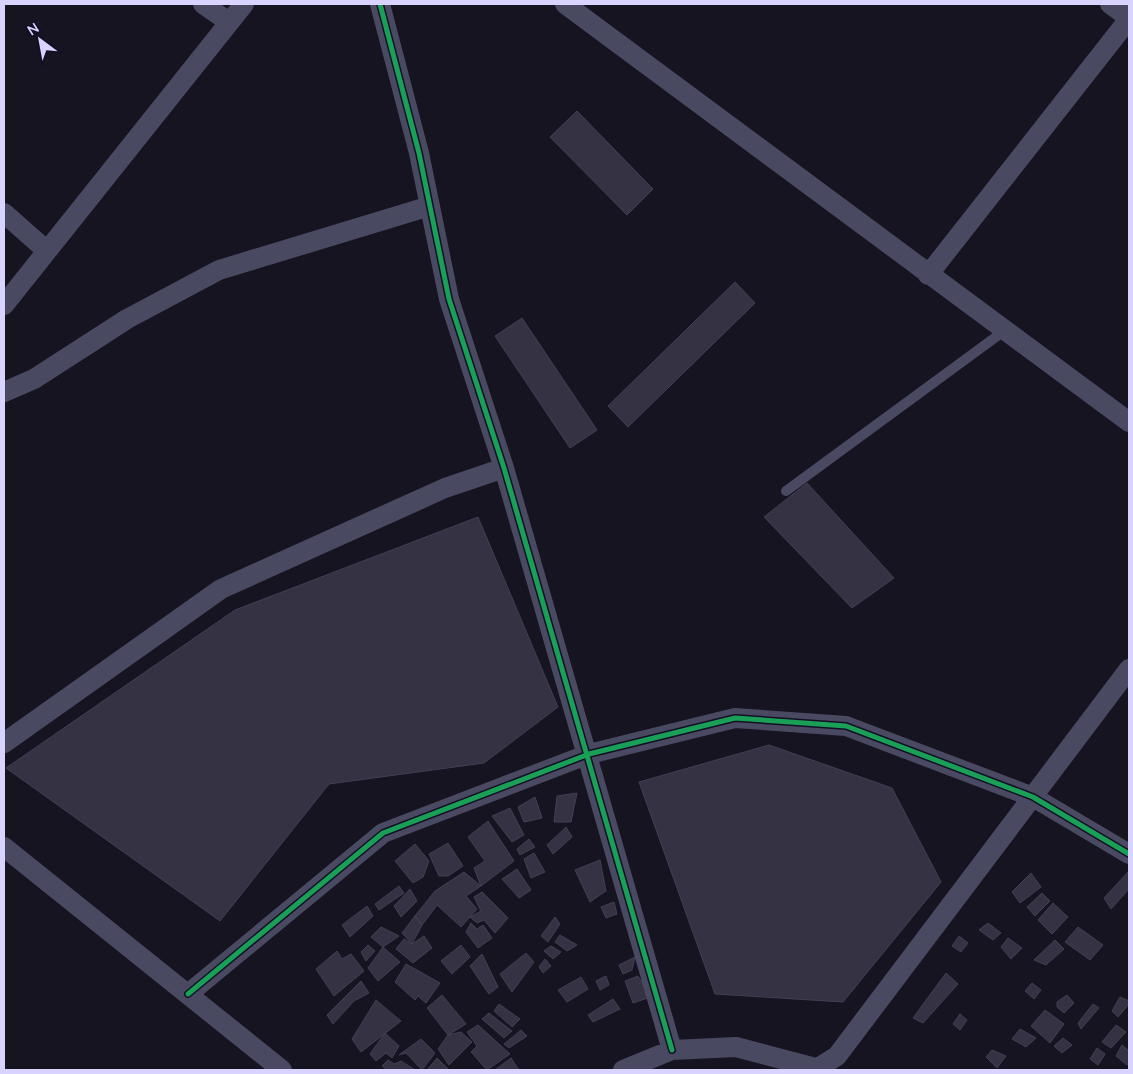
<svg xmlns="http://www.w3.org/2000/svg" width="1133" height="1074" font-family="'Nunito Sans',sans-serif">
  <style>
    .building { fill: #343243; stroke: #433f54 }
    .lines { fill: none; stroke-linecap: round; stroke-linejoin: round }
    .lane { stroke: #4a4962; stroke-width: 10 }
    .street { stroke: #4a4962; stroke-width: 20 }
    .cycleway-casing { stroke: #130f26; stroke-width: 8 }
    .cycleway { stroke: #1a9f57; stroke-width: 5 }
  </style>
  <rect width="100%" height="100%" fill="#161421"/>
  <path class="building" d="M577,111L653,189L627,215L550,137Z
    M735,282L755,303L628,427L608,406Z
    M522,318L597,430L570,448L495,336Z
    M807,483L894,578L852,608L764,517Z
    M478,517L558,707L484,763L329,784L220,921L6,768L235,610Z
    M769,745L892,788L941,882L843,1002L715,994L639,782Z
    M577,793L571,822H554L557,796Z
    M535,797L542,818L524,822L518,807Z
    M510,808L524,835L512,842L492,816Z
    M488,821L514,861L481,886L474,868L485,861L468,837Z
    M566,827L572,837L553,854L547,845Z
    M529,839L535,847L520,855L517,849Z
    M448,843L463,866L448,876H439L429,854Z
    M415,844L429,861L423,877L413,883L395,861Z
    M534,853L545,872L531,878L524,859Z
    M600,860L606,891L590,902L575,870Z
    M517,869L531,890L519,898L502,879Z
    M1129,871V889L1111,909L1104,898Z
    M464,872L481,886L466,896L477,909L461,927L437,905L422,925L415,916L435,891Z
    M1031,873L1041,887L1020,903L1012,892Z
    M399,886L404,893L379,910L375,904Z
    M410,889L417,901L401,917L394,906Z
    M482,892L508,918L495,933L484,920L477,923L470,917L481,911L474,897Z
    M1042,893L1050,901L1035,916L1027,907Z
    M614,902L617,914L606,918L601,907Z
    M1053,903L1068,917L1052,934L1038,920Z
    M367,906L373,916L350,937L342,925Z
    M415,916L422,925L412,944L402,933Z
    M555,917L560,924L548,942L541,936Z
    M471,923L477,929L483,925L492,938L478,948L466,932Z
    M988,923L1001,933L993,940L979,930Z
    M381,927L399,936L383,947L371,937Z
    M1078,927L1103,945L1090,960L1065,942Z
    M560,935L577,945L567,951L555,942Z
    M424,936L432,948L413,963L396,949L404,939L412,944Z
    M959,936L968,943L961,952L952,946Z
    M1008,938L1022,948L1011,959L1001,947Z
    M1055,940L1064,949L1046,965L1034,960Z
    M368,945L375,951L366,961L361,952Z
    M461,945L470,957L452,974L441,961Z
    M551,946L561,952L553,959L544,951Z
    M383,947L400,962L378,981L368,968Z
    M337,951L342,959L351,954L364,971L334,996L316,969Z
    M526,953L534,962L512,992L500,974Z
    M482,954L498,987L489,994L470,966Z
    M635,957L632,970L623,974L619,965Z
    M545,959L551,966L543,973L539,967Z
    M406,964L440,983L426,1003L418,996L415,1000L395,982Z
    M946,973L958,984L923,1023L913,1018Z
    M606,976L609,985L600,990L596,981Z
    M638,976L651,997L633,1003L625,981Z
    M581,977L588,989L567,1002L558,990Z
    M361,981L369,993L354,1001L333,1024L327,1015Z
    M1032,983L1041,990L1034,999L1025,991Z
    M442,995L466,1024L448,1035L427,1008Z
    M1067,995L1074,1003L1064,1013L1057,1007V1002Z
    M1120,997L1129,1001V1004L1118,1017L1112,1011Z
    M613,999L620,1009L593,1022L588,1015Z
    M376,1000L401,1021L361,1052L352,1039Z
    M499,1004L520,1019L512,1027L494,1011Z
    M1093,1004L1099,1008L1081,1029L1078,1023Z
    M1045,1010L1064,1024L1050,1043L1031,1026Z
    M489,1013L512,1031L504,1038L482,1019Z
    M960,1014L967,1020L960,1030L953,1024Z
    M478,1025L510,1054L487,1070L471,1052L477,1046L467,1032Z
    M1116,1025L1126,1032L1111,1048L1102,1042Z
    M1020,1029L1036,1038L1026,1047L1012,1039Z
    M521,1030L527,1036L509,1048L504,1044Z
    M461,1032L472,1042L449,1065L438,1049L448,1035Z
    M385,1033L399,1046L392,1058L386,1053L376,1061L370,1054Z
    M1063,1038L1072,1045L1062,1053L1054,1046Z
    M421,1039L435,1053L422,1070L406,1053L399,1055Z
    M1122,1045L1129,1051V1062L1127,1065L1116,1056Z
    M1097,1048L1105,1054L1098,1065L1090,1059Z
    M992,1050L1006,1056L997,1068L986,1057Z
    M437,1058L449,1070H427Z
    M511,1058L519,1070H495Z
    M388,1060L394,1064L401,1061L415,1070H388L382,1066Z"/>
  <g class="lines">
    <path class="lane" d="M786,491L1004,331"/>
    <path class="street" d="M203,4L229,22
      M380,4L419,153L449,299L504,468L672,1050
      M565,4L1129,422
      M1110,4L1129,18
      M4,213L47,251
      M928,275L1129,19
      M4,305L244,4
      M4,392L34,379L127,319L219,270L430,206
      M4,743L221,589L445,488L504,468
      M4,847L282,1070
      M188,994L383,833L589,754L735,718L846,726L1033,797L1129,854
      M623,1070L672,1050L736,1047L823,1070
      M815,1070L837,1056L1129,669"/>
    <defs>
      <path id="cycleway" d="M380,4L419,153L449,299L504,468L672,1050
        M188,994L383,833L589,754L735,718L846,726L1033,797L1129,854"/>
    </defs>
    <use href="#cycleway" class="cycleway-casing"/>
    <use href="#cycleway" class="cycleway"/>
  </g>
  <rect width="1133" height="1074" fill="none" stroke="#d9d4ff" stroke-width="10"/>
  <g transform="translate(40 40) rotate(328)" stroke="#130f26" stroke-width="4" paint-order="stroke">
  <path d="M0-4L9 19L0 12L-9 19Z" fill="#d9d4ff"/>
  <text y="-8" font-size="14" font-weight="bold" text-anchor="middle" fill="#d9d4ff">N</text>
  </g>
</svg>
